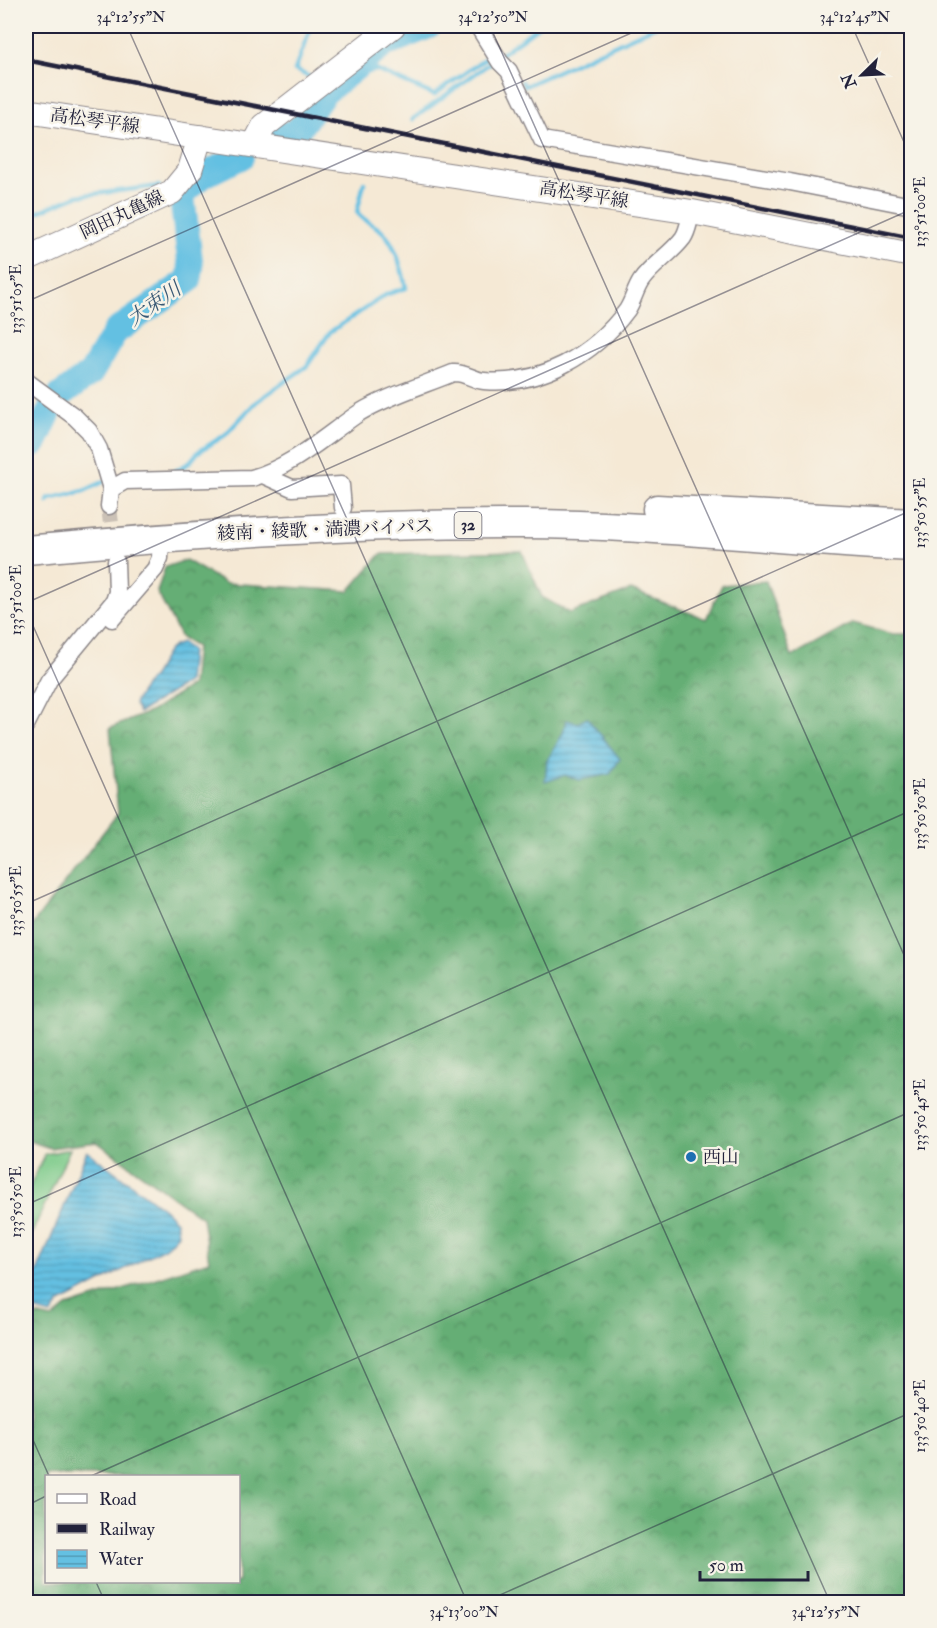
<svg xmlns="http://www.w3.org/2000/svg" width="937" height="1628" font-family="'IM FELL Double Pica','Noto Serif JP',serif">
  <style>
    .green { fill: #7cca89; stroke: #4f7662; stroke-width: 1.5 }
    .forest { fill: url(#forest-crowns); stroke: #446858; stroke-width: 1.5; fill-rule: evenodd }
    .water { fill: url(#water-rules); stroke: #43718e; stroke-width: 1.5 }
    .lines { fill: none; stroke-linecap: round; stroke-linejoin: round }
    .stream { stroke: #64c0e2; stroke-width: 4.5 }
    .river { stroke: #64c0e2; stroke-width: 26 }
    .minor-tunnel { stroke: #cbc1b6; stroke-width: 16; stroke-dasharray: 16 8; stroke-linecap: butt }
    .minor-casing { stroke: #8c8688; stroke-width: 19 }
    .secondary-casing { stroke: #8c8688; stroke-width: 26 }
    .trunk-casing { stroke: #8c8688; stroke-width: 31 }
    .minor { stroke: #fff; stroke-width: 16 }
    .secondary { stroke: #fff; stroke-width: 24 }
    .trunk { stroke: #fff; stroke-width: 28 }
    .rail { stroke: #22223b; stroke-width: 4.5 }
    .ticks { fill: none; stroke: #22223b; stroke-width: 1.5; stroke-opacity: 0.45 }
    .poi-dot { fill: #1f6fb2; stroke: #f7f3e8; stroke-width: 2 }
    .labels { text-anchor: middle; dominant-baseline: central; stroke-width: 5; stroke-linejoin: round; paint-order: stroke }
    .shield { fill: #f7f3e8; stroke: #62616f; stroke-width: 1.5 }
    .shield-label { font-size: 16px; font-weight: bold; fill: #22223b }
    .street-label { font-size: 18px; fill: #22223b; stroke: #f7f3e8 }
    .poi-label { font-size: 18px; fill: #22223b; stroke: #f7f3e8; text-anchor: start }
    .water-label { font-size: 20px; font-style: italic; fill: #395975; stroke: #f7f3e8 }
    .neatline { fill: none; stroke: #22223b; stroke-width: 2 }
    .ticks-label { font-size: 15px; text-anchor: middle; fill: #22223b }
  </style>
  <defs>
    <pattern id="forest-crowns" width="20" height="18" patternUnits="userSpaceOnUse" patternTransform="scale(1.5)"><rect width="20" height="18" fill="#65ae75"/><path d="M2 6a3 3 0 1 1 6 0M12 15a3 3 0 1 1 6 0" fill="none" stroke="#538d61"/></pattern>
    <pattern id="water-rules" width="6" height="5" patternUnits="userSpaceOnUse" patternTransform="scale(1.5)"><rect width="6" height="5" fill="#64c0e2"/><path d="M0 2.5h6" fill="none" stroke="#529cb8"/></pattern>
  </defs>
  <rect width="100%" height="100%" fill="#f7f3e8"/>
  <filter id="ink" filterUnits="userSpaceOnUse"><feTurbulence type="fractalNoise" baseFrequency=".0167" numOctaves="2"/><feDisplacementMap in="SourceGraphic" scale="12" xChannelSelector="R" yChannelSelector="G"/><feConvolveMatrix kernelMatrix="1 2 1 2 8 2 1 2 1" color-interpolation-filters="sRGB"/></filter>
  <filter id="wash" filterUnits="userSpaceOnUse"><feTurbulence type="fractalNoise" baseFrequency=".008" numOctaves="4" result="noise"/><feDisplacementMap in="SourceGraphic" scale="24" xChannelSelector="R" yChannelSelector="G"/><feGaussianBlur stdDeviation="1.35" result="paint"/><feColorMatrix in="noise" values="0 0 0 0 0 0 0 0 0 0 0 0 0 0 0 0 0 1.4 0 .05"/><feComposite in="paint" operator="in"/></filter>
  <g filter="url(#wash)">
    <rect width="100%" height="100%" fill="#f5e9d5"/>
    <path class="green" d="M70,1149L26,1246V1195L45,1154Z"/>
    <path class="forest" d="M522,551L542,597L570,613L631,590L706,619L722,585L766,581L792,657L853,623L893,634H911V1602H26V1313L52,1319L67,1307L209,1261L202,1218L97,1142L50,1148L26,1140V933L118,813L110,728L152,711L192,685L196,647L181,638L157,592L165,567L186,560L225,583L349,591L381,554ZM46,1476H238V1582H46Z"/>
    <path class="water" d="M182,643L191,650L188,682L139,713L134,704C140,692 146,685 154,675C163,662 164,647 182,643Z
      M587,718L620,759L610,774L579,780L565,775L545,782L547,761L563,733L566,720L578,723Z
      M87,1151L164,1209L176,1221L178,1234L166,1247L60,1303L51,1315L26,1308V1299Z"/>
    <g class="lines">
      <path class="stream" d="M311,26L295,70L314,79
        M835,26L903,32
        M501,54L539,26
        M522,82L525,86L656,26
        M329,85L342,89L368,72L376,70L434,95L486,58L492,59
        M413,119L494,60
        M26,217L77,196L159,186
        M172,473L189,463L198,452L225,435L256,402L307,366L330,332L387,294L406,288C403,272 395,243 383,232C374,224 364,222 357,212L364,183
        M48,502L49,499L84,491L105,481"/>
      <path class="river" d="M280,136L297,131L325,92L384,45L429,26
        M26,448L34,444L52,406L61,395L91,373L115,332L189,280L191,268L182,197C193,176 220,168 241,157"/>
    </g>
  </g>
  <g filter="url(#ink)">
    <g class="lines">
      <path class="minor-tunnel" d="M109,506L114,551"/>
      <defs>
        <path id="minor" d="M478,26L500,62L509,71L542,140L790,182L912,206
          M903,26H912
          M26,381L75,417L89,431L99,449L111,489L109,506
          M263,475L292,488L341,485L343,508
          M111,489L125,481L252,478C292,467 325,436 359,413C385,397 424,385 453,373C465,372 473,380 484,381C540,386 594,355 627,310C633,301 635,290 641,281C652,265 671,254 683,238C688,231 689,220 692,212
          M112,619L155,569L160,558L161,538
          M26,725L49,680L114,601L117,592L116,561"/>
        <path id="secondary" d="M26,111L692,212L912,255
          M254,145L264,126L393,26
          M26,259L172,192L190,170L200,137"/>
        <path id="trunk" d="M657,509L912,523
          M26,550C191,535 357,523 523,524C653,524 782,541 912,547"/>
      </defs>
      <use href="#minor" class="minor-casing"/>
      <use href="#secondary" class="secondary-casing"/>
      <use href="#trunk" class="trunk-casing"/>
      <use href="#minor" class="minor"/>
      <use href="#secondary" class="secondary"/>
      <use href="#trunk" class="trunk"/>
      <path class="rail" d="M26,60L912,238"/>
    </g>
  </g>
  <path class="ticks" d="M127,26L830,1602M490,26L912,973M852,26L912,160M26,302L647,26M26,603L912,209M26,610L467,1602M26,904L912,510M26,1205L912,810M26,1424L49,1476M91,1476L912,1111M26,1506L46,1496M96,1582L105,1602M484,1602L912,1412"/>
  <circle class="poi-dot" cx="691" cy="1157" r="6"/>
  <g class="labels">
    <rect class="shield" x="454.5" y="512" width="27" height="26" rx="4.5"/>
    <g class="shield-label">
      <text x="468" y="525">32</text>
    </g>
    <g class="street-label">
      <text transform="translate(95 121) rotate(8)">高松琴平線</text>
      <text transform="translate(584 195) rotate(9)">高松琴平線</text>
      <text transform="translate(122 215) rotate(-25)">岡田丸亀線</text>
      <text transform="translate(325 530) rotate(-2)">綾南・綾歌・満濃バイパス</text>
    </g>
    <g class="poi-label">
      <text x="703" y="1157">西山</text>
    </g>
    <g class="water-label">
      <text transform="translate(154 304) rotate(-35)">大束川</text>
    </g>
  </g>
  <rect width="937" height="1628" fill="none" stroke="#f7f3e8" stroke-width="66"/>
  <rect x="45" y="1475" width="195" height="108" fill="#f7f3e8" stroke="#a29fa3" stroke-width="1.5"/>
  <rect x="57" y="1494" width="30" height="9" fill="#ffffff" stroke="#a29fa3" stroke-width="1.5"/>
  <text x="99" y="1505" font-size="18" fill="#22223b">Road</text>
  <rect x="57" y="1524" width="30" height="9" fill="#22223b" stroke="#a29fa3" stroke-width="1.5"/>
  <text x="99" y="1535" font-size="18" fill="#22223b">Railway</text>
  <rect x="57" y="1550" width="30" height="18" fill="url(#water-rules)" stroke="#a29fa3" stroke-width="1.5"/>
  <text x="99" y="1565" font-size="18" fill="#22223b">Water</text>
  <g transform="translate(862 75) rotate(246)" stroke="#f7f3e8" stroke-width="4.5" paint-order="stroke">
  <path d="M0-4.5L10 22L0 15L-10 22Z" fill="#22223b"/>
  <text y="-9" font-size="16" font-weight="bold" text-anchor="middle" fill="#22223b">N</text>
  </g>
  <path d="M700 1571v9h108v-9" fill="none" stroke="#22223b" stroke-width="3"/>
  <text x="709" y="1571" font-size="18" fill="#22223b" stroke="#f7f3e8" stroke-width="4.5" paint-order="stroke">50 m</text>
  <rect x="33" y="33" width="871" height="1562" class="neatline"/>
  <g class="ticks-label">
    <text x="131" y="22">34°12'55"N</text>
    <text x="493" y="22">34°12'50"N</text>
    <text x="855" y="22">34°12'45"N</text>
    <text transform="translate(920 212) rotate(-90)" y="5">133°51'00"E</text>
    <text transform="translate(16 299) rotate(-90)" y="5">133°51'05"E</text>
    <text transform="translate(920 513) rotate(-90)" y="5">133°50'55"E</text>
    <text transform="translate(16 600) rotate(-90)" y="5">133°51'00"E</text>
    <text transform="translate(920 814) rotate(-90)" y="5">133°50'50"E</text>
    <text transform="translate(16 901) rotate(-90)" y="5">133°50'55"E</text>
    <text transform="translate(920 1115) rotate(-90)" y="5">133°50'45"E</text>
    <text transform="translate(16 1202) rotate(-90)" y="5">133°50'50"E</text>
    <text transform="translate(920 1416) rotate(-90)" y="5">133°50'40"E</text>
    <text x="464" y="1617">34°13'00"N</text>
    <text x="826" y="1617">34°12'55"N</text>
  </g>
</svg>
